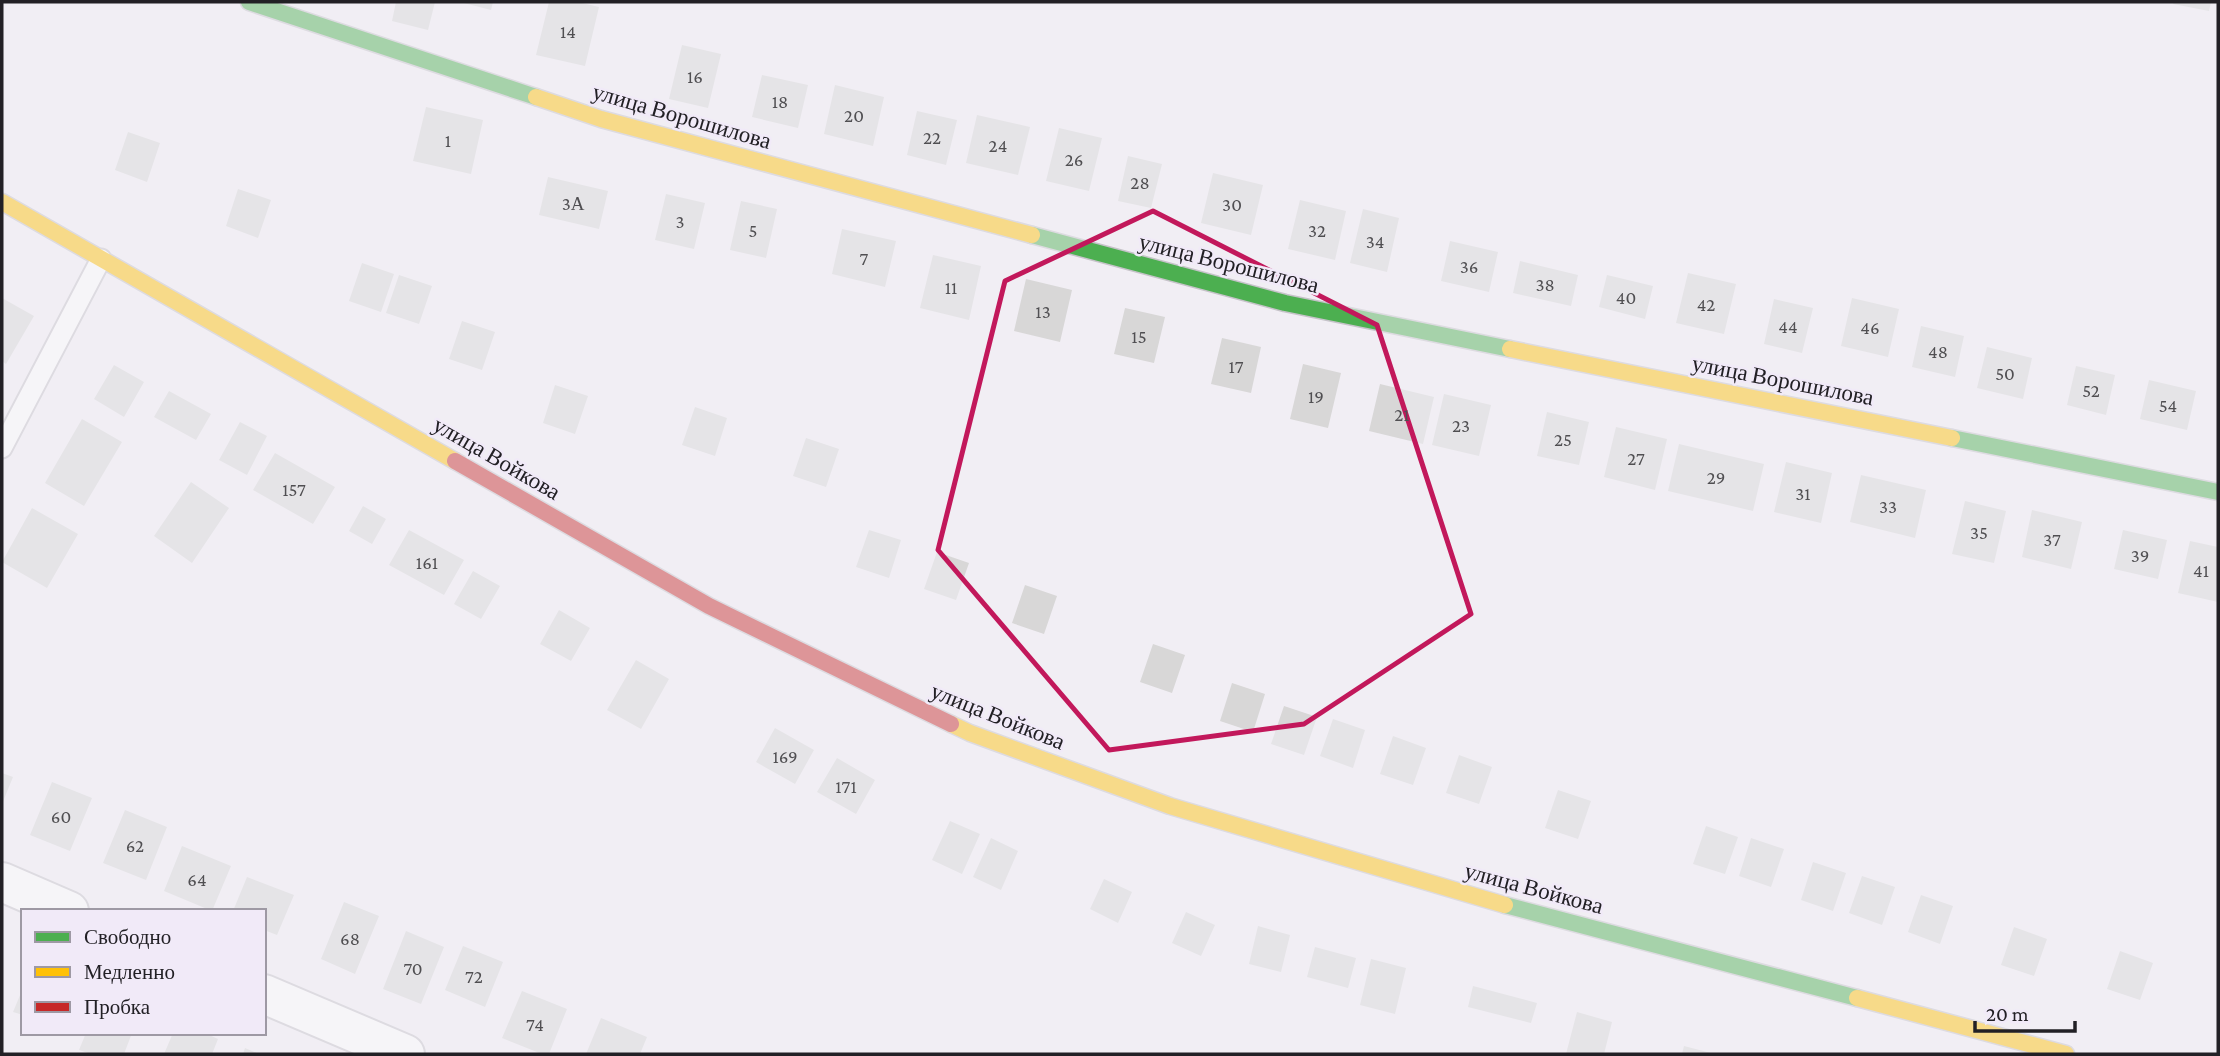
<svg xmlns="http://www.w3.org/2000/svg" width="2220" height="1056" font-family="'Crimson Pro',serif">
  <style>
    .building { fill: #d8d7d7 }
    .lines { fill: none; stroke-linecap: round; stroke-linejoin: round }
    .lane-casing { stroke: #c6c3c9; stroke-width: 23 }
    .street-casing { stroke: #c6c3c9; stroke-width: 42 }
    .fast-casing { stroke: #c6c3c9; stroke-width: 19 }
    .slow-casing { stroke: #c6c3c9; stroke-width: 19 }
    .jam-casing { stroke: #c6c3c9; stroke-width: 19 }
    .lane { stroke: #fdfcfd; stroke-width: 19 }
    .street { stroke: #fdfcfd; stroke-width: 38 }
    .fast { stroke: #4caf50; stroke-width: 16 }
    .slow { stroke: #ffc107; stroke-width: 16 }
    .jam { stroke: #c62828; stroke-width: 16 }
    .marked { fill: none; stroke: #c2185b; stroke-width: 5; stroke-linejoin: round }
    .labels { text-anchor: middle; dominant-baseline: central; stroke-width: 5; stroke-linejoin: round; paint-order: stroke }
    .number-label { font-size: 19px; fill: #504f52 }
    .street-label { font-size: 23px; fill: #222025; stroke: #f1eaf8 }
  </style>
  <rect width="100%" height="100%" fill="#f1eef4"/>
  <path class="building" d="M396,2H435L428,30L392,21Z
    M460,2H493L491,10Z
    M549,2H578L599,7L585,66L536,55Z
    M2174,2H2211L2209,11L2173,4Z
    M682,45L721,54L708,108L669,99Z
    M762,75L808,85L798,128L752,117Z
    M835,85L884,97L873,146L824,134Z
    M426,107L483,120L471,174L413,161Z
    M917,111L957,120L946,165L907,155Z
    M977,115L1030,127L1018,175L966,163Z
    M1059,128L1102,138L1089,191L1046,181Z
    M128,132L160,143L147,182L115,170Z
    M1128,156L1162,164L1151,208L1118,201Z
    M1213,173L1263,185L1251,235L1201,223Z
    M548,177L608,191L599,229L539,215Z
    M238,189L271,200L258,238L226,226Z
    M666,194L705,203L694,249L655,240Z
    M1300,200L1346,211L1335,260L1288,249Z
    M741,201L777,209L766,258L730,250Z
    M1363,209L1399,218L1387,272L1350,263Z
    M842,229L896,241L885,287L832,274Z
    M1450,241L1498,252L1489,292L1441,281Z
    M933,255L981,266L969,320L920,308Z
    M1520,261L1578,275L1571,306L1513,293Z
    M362,263L394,274L381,312L349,301Z
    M1688,273L1736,284L1724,334L1676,323Z
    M399,275L432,286L419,324L386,313Z
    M1607,275L1653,286L1645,319L1599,307Z
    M1026,279L1072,290L1060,342L1014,331Z
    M2,298L34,316L6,364L2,361Z
    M1852,298L1899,309L1888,357L1841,346Z
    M1774,299L1813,308L1802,353L1764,344Z
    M1125,308L1165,317L1154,363L1114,354Z
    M462,321L495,332L482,370L449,359Z
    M1921,326L1964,336L1955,377L1912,367Z
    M1222,338L1261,347L1251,393L1211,384Z
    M1987,347L2032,358L2023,399L1977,388Z
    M1303,364L1341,373L1328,428L1290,419Z
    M114,365L144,382L124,417L94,399Z
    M2076,366L2115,375L2106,415L2067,405Z
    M2149,380L2196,391L2187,430L2140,419Z
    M1380,384L1434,397L1423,444L1369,431Z
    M555,385L588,396L575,434L543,423Z
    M169,391L211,414L196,440L154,417Z
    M1444,394L1491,405L1479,456L1432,445Z
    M695,407L727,418L715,456L682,445Z
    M1547,412L1589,422L1579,465L1537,456Z
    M82,419L122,442L84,506L45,483Z
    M240,422L267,436L247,475L219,460Z
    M1616,427L1667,439L1655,490L1604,477Z
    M806,438L839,449L826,487L793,476Z
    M1679,444L1764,464L1753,511L1668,491Z
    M275,453L335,487L313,524L253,490Z
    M1786,462L1832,473L1821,523L1774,512Z
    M1861,475L1926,490L1915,538L1850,522Z
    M191,482L229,508L192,563L154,536Z
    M1965,501L2006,511L1994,563L1952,554Z
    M363,506L386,519L372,544L349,531Z
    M32,508L78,534L47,588L2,562Z
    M2032,510L2082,522L2071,569L2022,557Z
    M409,530L464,560L444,595L389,565Z
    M869,530L901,540L889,578L856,567Z
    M2123,530L2167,540L2158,579L2114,569Z
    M2190,541L2218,547V602L2178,593Z
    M937,552L969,563L956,600L924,589Z
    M473,571L500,586L481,619L454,604Z
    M1025,585L1057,596L1044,634L1012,623Z
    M559,610L590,628L571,661L540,644Z
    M1153,644L1185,655L1172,693L1140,682Z
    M636,660L669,679L641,729L607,710Z
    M1232,683L1265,694L1253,732L1220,721Z
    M1284,706L1317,717L1304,755L1271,744Z
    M1333,719L1365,730L1353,768L1320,756Z
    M775,728L814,750L795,784L756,762Z
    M1393,736L1426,748L1413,785L1380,774Z
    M1459,755L1492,767L1479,804L1446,793Z
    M837,758L875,780L856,814L817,792Z
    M2,773L13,777L2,804Z
    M52,782L92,798L70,851L30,835Z
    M1558,790L1591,801L1578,839L1545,828Z
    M125,810L167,827L146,880L103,863Z
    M950,821L980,834L962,874L932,860Z
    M1706,826L1738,837L1725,874L1693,864Z
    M991,838L1018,851L1001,890L973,877Z
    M1751,838L1784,849L1771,887L1739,876Z
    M182,846L231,866L212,911L164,891Z
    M1813,862L1846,873L1833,911L1801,900Z
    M1862,876L1895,887L1882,925L1849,913Z
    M247,877L294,895L277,935L264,930V911H233Z
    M1104,879L1132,892L1118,923L1090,909Z
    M1921,895L1953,906L1940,944L1908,932Z
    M344,902L379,916L355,974L321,959Z
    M1186,912L1215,925L1201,956L1172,943Z
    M1258,926L1290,935L1281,972L1249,964Z
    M2014,927L2047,939L2034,976L2001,965Z
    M406,931L444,947L421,1004L383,989Z
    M463,946L503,962L485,1007L445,990Z
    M1315,947L1356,958L1348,988L1307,977Z
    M2120,951L2153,963L2140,1000L2107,989Z
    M1371,959L1406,968L1395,1014L1360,1005Z
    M1473,986L1537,1003L1531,1023L1468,1007Z
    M23,988V1015L13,1012Z
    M522,991L567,1009L549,1054H542L502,1038Z
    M1577,1012L1612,1022L1604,1054H1566Z
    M601,1018L647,1037L640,1054H586Z
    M86,1033H132L124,1054H91L79,1050Z
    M173,1033H205L218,1039L212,1054H164Z
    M1684,1046L1711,1053V1054H1682Z
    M245,1048L259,1054H243Z"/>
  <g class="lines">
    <defs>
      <path id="lane" d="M2,448L101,259"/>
      <path id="street" d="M2,882L69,911
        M264,994L405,1054"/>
      <path id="fast" d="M249,2L536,97
        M1032,235L1285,303L1510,349
        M1952,438L2218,492
        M1505,905L1857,998"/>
      <path id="slow" d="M536,97L601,119L1032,235
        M2,202L455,461
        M1510,349L1952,438
        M951,724L970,733L1170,806L1505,905
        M1857,998L2066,1054"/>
      <path id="jam" d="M455,461L709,606L951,724"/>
    </defs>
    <use href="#lane" class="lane-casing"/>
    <use href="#street" class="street-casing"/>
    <use href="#fast" class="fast-casing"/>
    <use href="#slow" class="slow-casing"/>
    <use href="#jam" class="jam-casing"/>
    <use href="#lane" class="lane"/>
    <use href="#street" class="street"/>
    <use href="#fast" class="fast"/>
    <use href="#slow" class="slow"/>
    <use href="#jam" class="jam"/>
  </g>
  <path d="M0 0H2220V1056H0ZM1153,211L1377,325L1471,614L1304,724L1109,750L938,550L1005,281Z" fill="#f1eef4" fill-opacity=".55" fill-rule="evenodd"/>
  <path class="marked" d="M1153,211L1377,325L1471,614L1304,724L1109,750L938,550L1005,281Z"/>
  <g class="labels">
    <g class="number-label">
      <text x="568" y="31">14</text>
      <text x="695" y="76">16</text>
      <text x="780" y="101">18</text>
      <text x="854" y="115">20</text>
      <text x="932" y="137">22</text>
      <text x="448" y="140">1</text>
      <text x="998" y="145">24</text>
      <text x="1074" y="159">26</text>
      <text x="1140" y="182">28</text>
      <text x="573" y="203">3А</text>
      <text x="1232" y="204">30</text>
      <text x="680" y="221">3</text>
      <text x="753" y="230">5</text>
      <text x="1317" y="230">32</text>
      <text x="1375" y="241">34</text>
      <text x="864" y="258">7</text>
      <text x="1469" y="266">36</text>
      <text x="1545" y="284">38</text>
      <text x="951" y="287">11</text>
      <text x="1626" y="297">40</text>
      <text x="1706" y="304">42</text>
      <text x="1043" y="311">13</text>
      <text x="1788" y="326">44</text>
      <text x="1870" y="327">46</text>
      <text x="1139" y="336">15</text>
      <text x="1938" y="351">48</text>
      <text x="1236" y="366">17</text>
      <text x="2005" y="373">50</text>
      <text x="2091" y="390">52</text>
      <text x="1316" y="396">19</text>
      <text x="2168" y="405">54</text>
      <text x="1402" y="414">21</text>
      <text x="1461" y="425">23</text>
      <text x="1563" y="439">25</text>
      <text x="1636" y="458">27</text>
      <text x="1716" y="477">29</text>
      <text x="294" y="489">157</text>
      <text x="1803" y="493">31</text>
      <text x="1888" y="506">33</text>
      <text x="1979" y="532">35</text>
      <text x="2052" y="539">37</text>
      <text x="2140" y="555">39</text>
      <text x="427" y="562">161</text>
      <text x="2201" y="570">41</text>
      <text x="785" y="756">169</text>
      <text x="846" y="786">171</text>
      <text x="61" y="816">60</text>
      <text x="135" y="845">62</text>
      <text x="197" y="879">64</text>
      <text x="350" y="938">68</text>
      <text x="413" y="968">70</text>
      <text x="474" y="976">72</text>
      <text x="535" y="1024">74</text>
    </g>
    <g class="street-label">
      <text transform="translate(682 116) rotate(16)">улица Ворошилова</text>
      <text transform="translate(1229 263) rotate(14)">улица Ворошилова</text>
      <text transform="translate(1783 380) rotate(11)">улица Ворошилова</text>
      <text transform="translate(497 458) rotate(30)">улица Войкова</text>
      <text transform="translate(998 716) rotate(22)">улица Войкова</text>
      <text transform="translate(1534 888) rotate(15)">улица Войкова</text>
    </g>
  </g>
  <rect width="2220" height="1056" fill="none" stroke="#222025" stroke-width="7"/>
  <rect x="21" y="909" width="245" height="126" fill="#f1eaf8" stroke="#9e99a4" stroke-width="2"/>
  <rect x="35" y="932" width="35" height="10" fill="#4caf50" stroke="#9e99a4" stroke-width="2"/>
  <text x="84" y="944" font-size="21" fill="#222025">Свободно</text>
  <rect x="35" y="967" width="35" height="10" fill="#ffc107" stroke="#9e99a4" stroke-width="2"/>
  <text x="84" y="979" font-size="21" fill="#222025">Медленно</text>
  <rect x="35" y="1002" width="35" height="10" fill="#c62828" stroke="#9e99a4" stroke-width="2"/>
  <text x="84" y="1014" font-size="21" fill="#222025">Пробка</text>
  <path d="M1975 1021v10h100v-10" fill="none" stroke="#222025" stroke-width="3.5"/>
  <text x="1986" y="1021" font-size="21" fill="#222025" stroke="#f1eaf8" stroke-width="5" paint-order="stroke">20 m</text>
</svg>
